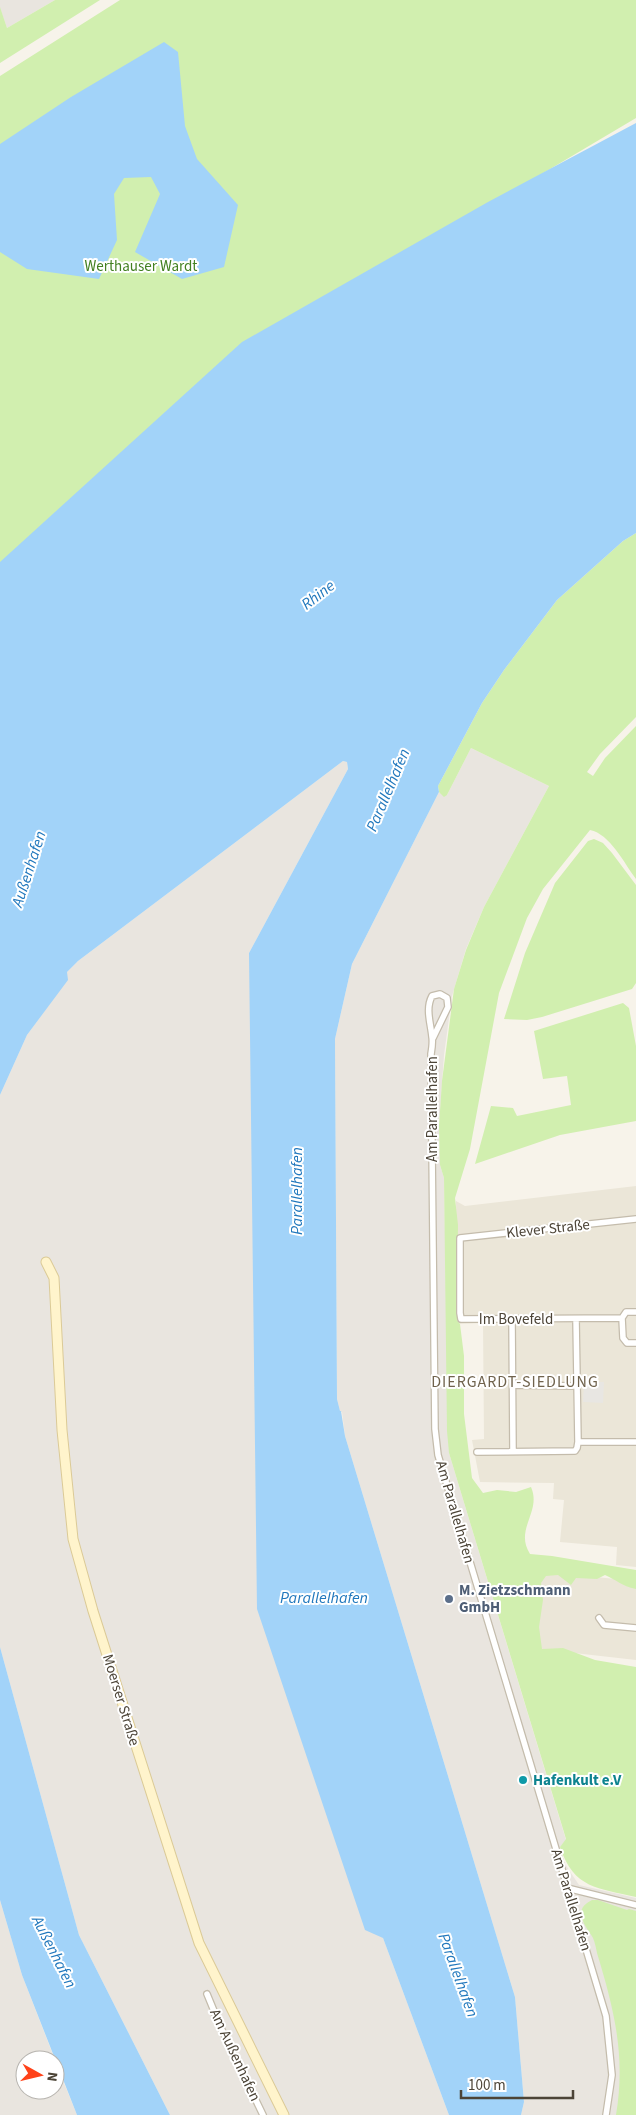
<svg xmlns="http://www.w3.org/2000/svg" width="636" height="2115" font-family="'Source Sans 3',sans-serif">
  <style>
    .residential { fill: #ebe6d8 }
    .industrial { fill: #e9e5df }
    .green { fill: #d1efaf }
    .parking { fill: #e8e6e2 }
    .water { fill: #a2d3f9 }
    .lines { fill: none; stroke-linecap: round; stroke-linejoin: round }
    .street-casing { stroke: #c4bcac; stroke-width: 8 }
    .secondary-casing { stroke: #dbca96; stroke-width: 11 }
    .street { stroke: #fff; stroke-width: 5.5 }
    .secondary { stroke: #fff4cc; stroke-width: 9 }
    .service-dot { fill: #5c6f8a; stroke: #fff; stroke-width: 2 }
    .culture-dot { fill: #0f9aa8; stroke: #fff; stroke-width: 2 }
    .labels { text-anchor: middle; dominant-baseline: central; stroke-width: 4; stroke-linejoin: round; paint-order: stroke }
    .park-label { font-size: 15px; fill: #428021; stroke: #fff }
    .street-label { font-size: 15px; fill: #4c4437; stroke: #fff }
    .service-label { font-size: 15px; font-weight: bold; fill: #4e5e75; stroke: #fff; text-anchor: start }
    .culture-label { font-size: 15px; font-weight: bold; fill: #0d838f; stroke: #fff; text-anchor: start }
    .water-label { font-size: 16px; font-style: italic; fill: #2178bd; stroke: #fff }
    .neighbourhood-label { font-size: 16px; letter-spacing: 1px; fill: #70634d; stroke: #fff }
  </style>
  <rect width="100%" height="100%" fill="#f7f3ea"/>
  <path class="residential" d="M636,1186V1567L616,1565L617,1547L560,1542L564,1500L553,1499L554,1483L480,1482L472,1440L484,1439L483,1323L460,1324L457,1320L456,1201L465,1206Z
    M505,1568L636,1581V1660L530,1648Z"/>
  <path class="industrial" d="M0,0H55L7,28L0,8Z
    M471,748L549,786L484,907L466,949L452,996L444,1055L439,1126L440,1165L444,1178L449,1453L566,1840L560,1847L565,1864L579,1885L636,1898V2115H521L524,2102L515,1997L345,1436L342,1412H340L337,1399L335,1039L352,964L439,792L447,795Z
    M343,761L347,762L348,769L249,953L383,1938L449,2115H170L79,1935L0,1647V1095L27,1035L67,980V972L78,961Z
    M0,1900L22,1975L55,2060H25V2090H55V2061L77,2115H0Z"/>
  <path class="green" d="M55,0H100L0,63V7L7,28Z
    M120,0H636V118L469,217L0,572V76Z
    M636,533V717L600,754L587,772L593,776L605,758L636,726V879C624,863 610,834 590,830L543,889L527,918L499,993L470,1149L455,1198L458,1225L457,1320L460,1324L464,1356V1414L472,1478L483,1493L497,1490L516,1492L531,1487C542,1512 514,1529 530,1554L552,1556L636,1570V1589C621,1586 617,1580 605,1575L597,1579L576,1578L571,1585L558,1575L546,1576L541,1583L543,1600L539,1627L542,1649L563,1648L595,1660L636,1667V1897C598,1888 574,1889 560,1847L566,1839L459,1486L449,1453L447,1431L444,1178L440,1165L439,1126L442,1081L454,989L466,950L484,907L549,786L471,748L447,795L444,797L439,792L438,786L482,703L504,670L557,600L623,541Z
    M594,839L603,843L612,853L636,885V983L632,989L542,1017L527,1020L504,1019L525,953L555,883L588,841Z
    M623,1003L629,1008L636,1046V1121L560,1135L475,1164L491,1106L513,1108L517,1116L571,1105L567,1076L543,1079L534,1031Z
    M592,1900H598L627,1910L629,1909L636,1911V2115H616C626,2056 614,2009 597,1953C596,1948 595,1943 593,1938C589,1931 582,1923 581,1914C581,1907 586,1903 592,1900Z"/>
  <path class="parking" d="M584,1382H604L603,1403L583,1402Z"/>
  <path class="water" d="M164,42L178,52L185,126L197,159L238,205L224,267L182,279L135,252L160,194L151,177L124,178L114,194L117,240L99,279L27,269L0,252V144L71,97Z
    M636,123V533L623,541L557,600L504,670L482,703L438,786L439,792L352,964L335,1039L337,1399L340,1411H341L345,1436L515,1997L524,2102L521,2115H449L383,1938L365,1930L257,1609L249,953L348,769L347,762L343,761L78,961L67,972L68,980L27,1035L0,1095V562L242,342L488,202Z
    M0,1647L79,1935L170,2115H77L22,1975L0,1900Z"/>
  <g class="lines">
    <defs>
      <path id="street" d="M433,1038L448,1007L447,998L440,994L432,996C425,1009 431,1024 432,1037C433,1042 432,1048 431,1054L435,1429L438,1455L606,2016L612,2075L606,2115
        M636,1219L460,1238V1313L461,1319L622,1318L626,1312H636
        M622,1318L623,1338L627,1343H636
        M512,1319L513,1451
        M576,1319L578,1442
        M513,1385L577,1386
        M477,1452L575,1451L577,1448L578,1442H636
        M599,1618L604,1625L636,1628
        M567,1888L636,1905
        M207,1994L221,2028L263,2115"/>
      <path id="secondary" d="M46,1262L54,1278L62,1430L73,1539L93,1611L199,1943L284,2115"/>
    </defs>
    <use href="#street" class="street-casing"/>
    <use href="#secondary" class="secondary-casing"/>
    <use href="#street" class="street"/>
    <use href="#secondary" class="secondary"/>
  </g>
  <circle class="service-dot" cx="449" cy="1599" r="5"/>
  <circle class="culture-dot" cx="523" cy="1780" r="5"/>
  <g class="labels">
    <g class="park-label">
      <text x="141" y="266">Werthauser Wardt</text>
    </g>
    <g class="street-label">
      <text transform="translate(432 1109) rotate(-90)">Am Parallelhafen</text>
      <text transform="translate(548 1229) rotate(-6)">Klever Straße</text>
      <text x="516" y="1319">Im Bovefeld</text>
      <text transform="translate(455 1512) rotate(74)">Am Parallelhafen</text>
      <text transform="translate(121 1700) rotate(73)">Moerser Straße</text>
      <text transform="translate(571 1900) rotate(73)">Am Parallelhafen</text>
      <text transform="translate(235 2055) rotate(65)">Am Außenhafen</text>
    </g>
    <g class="service-label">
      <text x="459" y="1590">M. Zietzschmann<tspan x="459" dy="17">GmbH</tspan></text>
    </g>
    <g class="culture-label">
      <text x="533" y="1780">Hafenkult e.V</text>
    </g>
    <g class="water-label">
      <text transform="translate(318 595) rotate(-38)">Rhine</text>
      <text transform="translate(388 790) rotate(-67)">Parallelhafen</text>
      <text transform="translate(29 869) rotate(-72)">Außenhafen</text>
      <text transform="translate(297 1191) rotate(-90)">Parallelhafen</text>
      <text x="324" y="1598">Parallelhafen</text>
      <text transform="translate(54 1952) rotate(63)">Außenhafen</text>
      <text transform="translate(458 1975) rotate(70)">Parallelhafen</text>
    </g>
    <g class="neighbourhood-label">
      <text x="515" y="1382">DIERGARDT-SIEDLUNG</text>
    </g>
  </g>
  <g transform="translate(40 2075) rotate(98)"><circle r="24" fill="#ffffff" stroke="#b7b4af"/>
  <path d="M0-4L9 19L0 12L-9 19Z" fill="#ff4219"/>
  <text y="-8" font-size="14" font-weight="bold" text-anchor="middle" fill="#4c4437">N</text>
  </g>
  <path d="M461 2090v8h112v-8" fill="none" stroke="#4c4437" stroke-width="2.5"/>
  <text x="468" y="2090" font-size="15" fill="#4c4437" stroke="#ffffff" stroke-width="4" paint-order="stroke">100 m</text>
</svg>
